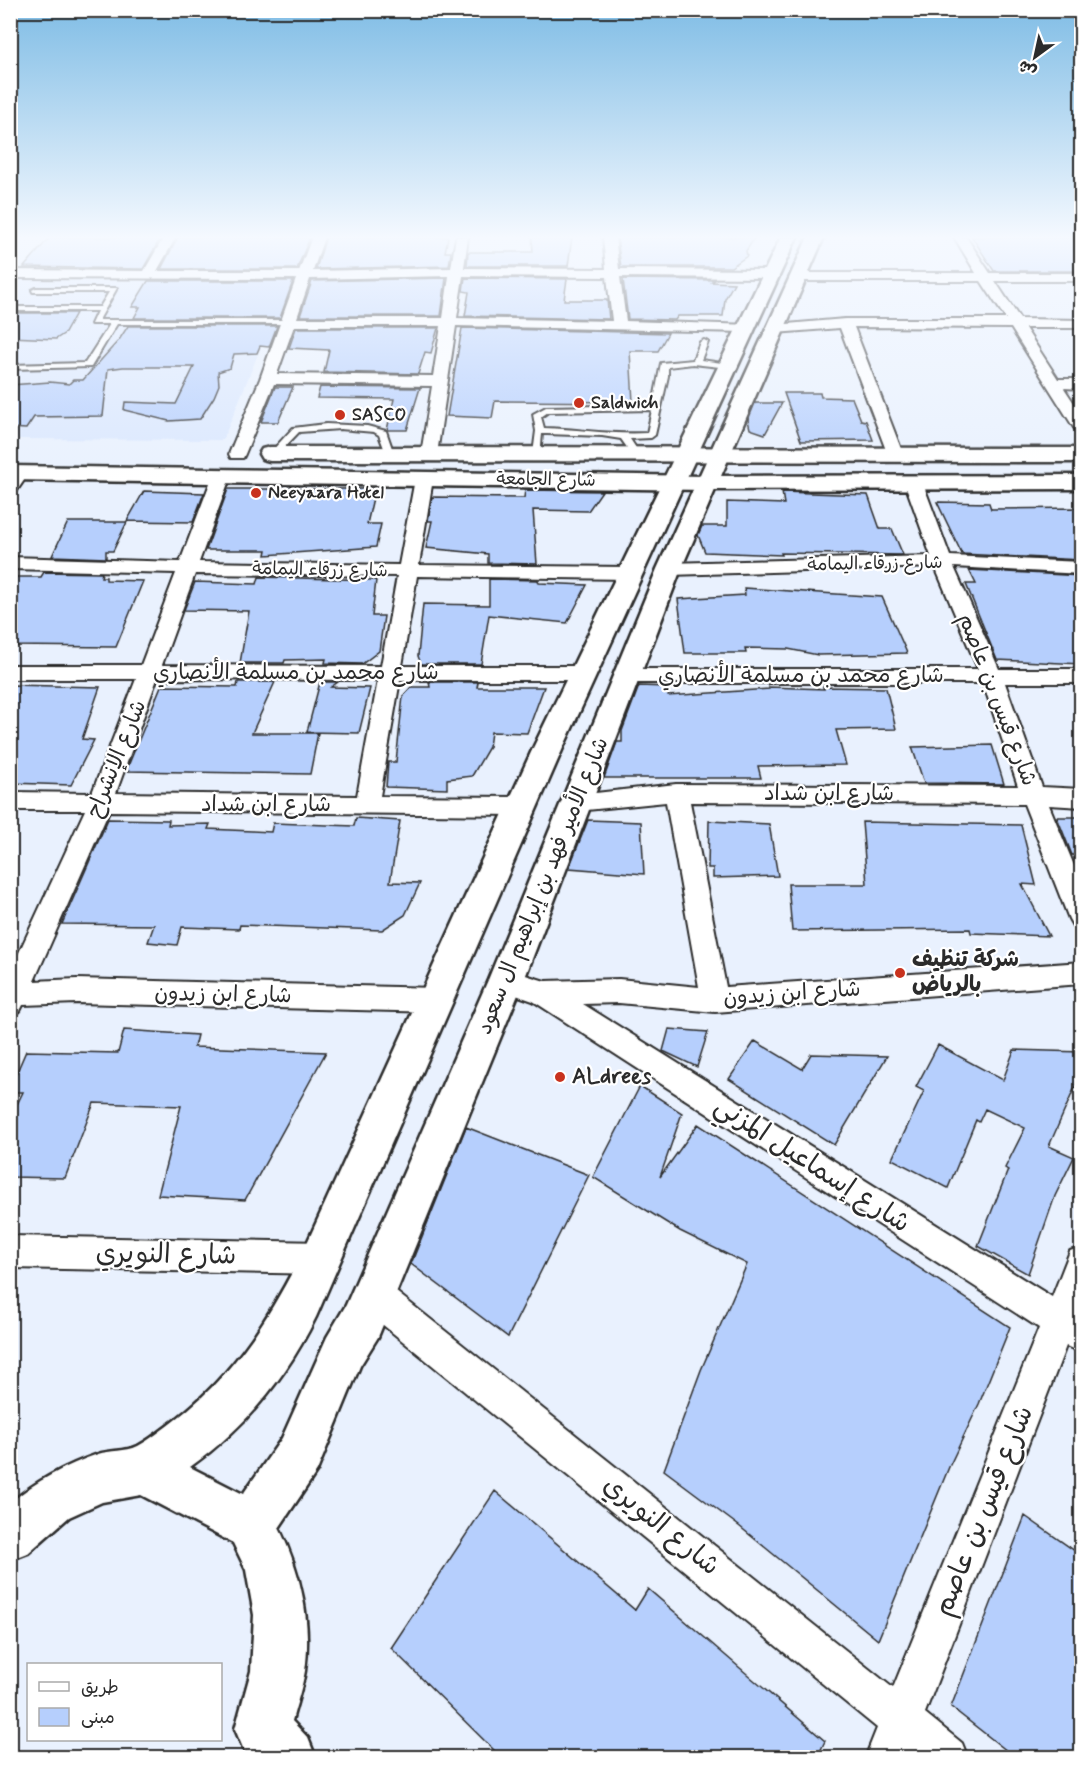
<svg xmlns="http://www.w3.org/2000/svg" width="1092" height="1768" font-family="Mynerve,'Playpen Sans Arabic',sans-serif">
  <style>
    .built { fill: #dae7fe }
    .building { fill: #b6cffd; stroke: #2b2b2b; stroke-width: 1.5 }
    .lines { fill: none; stroke-linecap: round; stroke-linejoin: round }
    .service-casing { stroke: #2b2b2b; stroke-width: 4 }
    .minor-casing { stroke: #2b2b2b; stroke-width: 4 }
    .secondary-casing { stroke: #2b2b2b; stroke-width: 5 }
    .primary-casing { stroke: #2b2b2b; stroke-width: 5 }
    .service { fill: #fff; fill-rule: evenodd }
    .minor { fill: #fff; fill-rule: evenodd }
    .secondary { fill: #fff; fill-rule: evenodd }
    .primary { fill: #fff; fill-rule: evenodd }
    .poi-dot { fill: #c8321e; stroke: #fff; stroke-width: 2 }
    .labels { text-anchor: middle; dominant-baseline: central; stroke-width: 4.5; stroke-linejoin: round; paint-order: stroke }
    .far-poi-label { font-size: 18px; font-weight: bold; fill: #2b2b2b; stroke: #fff; text-anchor: start }
    .far-street-label { font-size: 18px; fill: #2b2b2b; stroke: #fff }
    .street-label { font-size: 22px; fill: #2b2b2b; stroke: #fff }
    .poi-label { font-size: 22px; font-weight: bold; fill: #2b2b2b; stroke: #fff; text-anchor: start }
    .near-street-label { font-size: 27px; fill: #2b2b2b; stroke: #fff }
  </style>
  <rect width="100%" height="100%" fill="#e9f1fe"/>
  <filter id="ink" filterUnits="userSpaceOnUse"><feTurbulence type="fractalNoise" baseFrequency=".0167" numOctaves="2"/><feDisplacementMap in="SourceGraphic" scale="12" xChannelSelector="R" yChannelSelector="G"/><feConvolveMatrix kernelMatrix="1 2 1 2 8 2 1 2 1" color-interpolation-filters="sRGB"/></filter>
  <g filter="url(#ink)">
    <path class="built" d="M11,280L280,281L287,283L223,440L11,439Z"/>
    <path class="building" d="M50,237H161L143,269L24,267Z
      M178,237H310L297,269H161Z
      M326,237H448L445,252H451L449,266L316,269Z
      M532,237H572L568,266H467L468,252H533Z
      M617,237H755L746,251L747,256L731,267H621Z
      M972,237H1082V271H994Z
      M446,278L441,316H300L312,281Z
      M465,278L567,279L564,300H607L609,319L465,316L469,292L463,291Z
      M623,279L715,280L712,282L734,283L725,299L723,316H678L675,320L628,319Z
      M148,281H293L280,318H134L140,307H132Z
      M10,313H76L65,333L56,339L10,337Z
      M128,326H277L269,347L260,346L257,353L234,354L230,368L218,372L219,385L214,397L200,419L169,421L124,410L125,402L176,404L194,367H123L108,369L103,416L34,417L26,429L10,428V385L50,382L69,384L73,380H83L119,340Z
      M296,328H438L431,353L425,352L418,374L324,372L329,350L289,348Z
      M462,328L668,333L658,351H630L633,402L495,401L492,418L447,416Z
      M275,387H293L278,422H261Z
      M320,387L420,388L407,430H387L394,399L317,398Z
      M784,393H820L821,397L852,398L861,420L866,421L873,440L801,441Z
      M755,403H782L765,434L750,429L748,420Z
      M228,489H375L367,524H381L376,547L266,555L267,550H206Z
      M525,490L602,491L588,511L533,510L537,564L488,563V554L426,548L432,521H428L432,497L524,498Z
      M144,491L204,493L193,522L127,521Z
      M782,492L868,495L880,529H892L903,555L781,553L782,555L705,552L698,535L702,526H727V502L784,504Z
      M937,502L989,503L991,509L1082,508V560L962,554Z
      M68,522H127L113,551H106V558L52,556Z
      M969,570L1082,576V664L997,660L966,584H976Z
      M44,572L102,573L101,577H106V580L143,581L116,647L10,646V577H41Z
      M259,577L376,580L372,616H384L379,651L362,664L325,663L326,659L285,660L284,663H240L249,611L184,610L195,582L257,584Z
      M489,579L538,580L539,583L587,585L567,623L489,615L481,664H421L418,656L423,604L489,605Z
      M744,588L882,597L907,653L818,655L788,649L745,648L746,653H685L678,599L745,595Z
      M238,682H275L252,733H318L310,774L126,771L161,686L237,687Z
      M320,682H338L331,687L370,688L359,733L307,732Z
      M429,682H478L477,687H544L527,733L491,732L489,747L472,776L447,779V789L386,787L388,762H396L403,696L411,687H430Z
      M10,685L100,687L82,739L94,740L71,785L10,783Z
      M639,686L667,687L668,696L769,689V687L824,689L823,687L886,688L896,729L836,730L846,765L758,766L761,778H604L617,742H622V731Z
      M992,745L1004,784L924,783L912,747Z
      M1057,817H1079L1082,856L1072,855Z
      M356,818L400,821L390,882L420,883L405,915L382,930L240,925L239,929L182,927L177,945L148,942L154,925L62,924L108,819L169,820L168,825L210,824L208,829L271,832L273,823L354,826Z
      M588,820L641,822L644,874L569,868Z
      M709,821L769,824L778,876L713,878V868H708Z
      M862,822L1021,825L1036,885L1022,884L1049,936L971,933L970,929L792,931L788,884H867Z
      M669,1029L708,1032L697,1067L663,1051Z
      M124,1030L197,1035L194,1047L326,1052L245,1200L158,1195L181,1106L94,1103L65,1178L10,1177V1119L23,1092H10V1088L26,1051L118,1053Z
      M755,1041L802,1069L811,1054L887,1056L834,1145L729,1079Z
      M938,1045L1003,1080L1014,1050L1082,1052V1071L1049,1146L1074,1157L1055,1196L1028,1274L978,1246L1008,1170L1005,1168L1025,1128L985,1109L979,1122L976,1120L948,1188L892,1159L924,1091L916,1087Z
      M640,1086L682,1113L660,1177L698,1124L1010,1327L979,1404L949,1467L878,1640L739,1526L664,1470L701,1370L747,1264L680,1231L593,1177Z
      M466,1127L589,1175L508,1337L411,1264Z
      M495,1491L635,1610L648,1589L825,1741L817,1758H502L391,1648Z
      M1025,1516L1082,1556V1758H1016L951,1707Z"/>
    <g class="lines">
      <defs>
        <path id="service" d="M36,288H117L99,320H287L291,322L287,324H117L91,367L10,369V365L85,363L110,324H91L97,311H17V307H100L109,292H33L32,290Z
          M704,340L708,342L701,360L729,364L733,366L729,368L693,364L668,367V376L655,435L651,438L630,439L640,454L639,456H633L621,439L602,436L547,434H542L540,456L533,454L536,431L533,414L546,407L653,405L661,363L693,360L700,342ZM652,410L647,433C613,435 578,429 544,428L541,417L548,412Z
          M326,424L367,426L386,431L394,454L387,456L379,435L374,432L340,429L299,432L276,456L269,454L293,428Z"/>
        <path id="minor" d="M164,237H176L157,271H299L312,237H324L313,271L451,268L456,237H468L464,268L606,269L603,237H615L619,269L772,270L779,274L772,278L620,277L626,321L752,325L754,328L752,331L747,332L456,326L437,454L435,458H423L421,454L432,386L274,384L245,454L243,458H231L229,454L260,379L296,279L10,278V270L144,271ZM449,276L443,318H297L310,279ZM463,276L607,277L612,321L457,318ZM294,326H441L433,376L277,374Z
          M954,237H966L990,273H1082V281H995L1020,319L1082,320V328H1025L1058,379H1082V389L1064,388L1082,415V433L1074,428L1011,328L854,327L903,454L901,458H889L840,328L775,333L768,329L775,325L845,319H1006L981,281H800L793,277L800,273H976Z
          M20,468L26,469L29,473L16,492L10,493V474L14,469Z
          M222,470L228,471L231,475L199,562L399,565L415,479L418,475H430L433,479L419,565L630,567L637,569L640,573L637,577L630,579L417,576L402,666H582L590,668L593,673L590,678L582,680H400L380,796L521,797L529,800L533,806L529,812L521,815L109,811L34,981L77,979L436,988L446,992L450,1000L446,1008L436,1012L77,1003L23,1005L20,1011L10,1015V972L85,810H10V792L92,793L136,679H10V665H141L176,573L10,569V557L180,562L213,475L216,471ZM195,574L397,576L381,666L162,665ZM157,679L378,680L357,796L116,793Z
          M913,476L919,477L922,481L950,556L1082,562V574L954,567L999,669H1082V683H1005L1042,787L1082,789V807L1049,805L1082,885V929L1073,926L1069,919L1024,804L690,802L726,987L1082,962V984L715,1012L619,1003L583,1004L1052,1297L1070,1251L1082,1247V1307L1079,1314L1082,1316V1353L1066,1346L925,1713L962,1743L968,1758H913L909,1754L908,1758H865L877,1728L361,1307L356,1295L361,1283L373,1278L385,1283L893,1688L1039,1328L533,1001L496,988L492,980L496,972L506,969L545,981L619,979L699,987L666,802L577,811L569,808L565,802L569,796L676,784L1018,786L983,683H628L620,681L617,676L620,671L628,669H978L935,567L669,575L662,573L659,569L662,565L669,563L931,556L904,481L907,477Z
          M10,1236L322,1242L334,1246L338,1258L334,1270L322,1274L10,1268Z"/>
        <path id="secondary" d="M781,237H797L563,748L316,1317C286,1378 245,1428 190,1467L243,1494L282,1438L327,1337L346,1305L488,980L657,569L808,237H824L681,569L524,980L378,1337L360,1366L317,1471L279,1528C301,1572 312,1622 305,1671C302,1688 296,1705 292,1721L308,1738L316,1758H251L243,1748L235,1729L251,1671L254,1615L246,1570L233,1543L141,1495L102,1502L69,1517L28,1553L10,1560V1503C36,1481 66,1465 98,1454C110,1450 126,1452 138,1446C151,1439 163,1429 175,1420C237,1372 273,1312 307,1243L533,748Z"/>
        <path id="primary" d="M270,447L1082,448V462L270,461L262,459L259,454L262,449Z
          M10,466L706,476L1082,475V489L706,490L10,480Z"/>
      </defs>
      <use href="#service" class="service-casing"/>
      <use href="#minor" class="minor-casing"/>
      <use href="#secondary" class="secondary-casing"/>
      <use href="#primary" class="primary-casing"/>
      <use href="#service" class="service"/>
      <use href="#minor" class="minor"/>
      <use href="#secondary" class="secondary"/>
      <use href="#primary" class="primary"/>
    </g>
  </g>
  <linearGradient id="sky" x2="0" y2="1"><stop stop-color="#7ebce5"/><stop offset="0.49" stop-color="#f5f9ff"/><stop offset="1" stop-color="#f5f9ff" stop-opacity="0"/></linearGradient>
  <rect width="1092" height="484" fill="url(#sky)"/>
  <g class="poi-dot">
    <circle cx="579" cy="403" r="6"/>
    <circle cx="340" cy="415" r="6"/>
    <circle cx="256" cy="493" r="6"/>
    <circle cx="900" cy="973" r="6"/>
    <circle cx="560" cy="1077" r="6"/>
  </g>
  <g class="labels">
    <g class="far-poi-label">
      <text x="591" y="403">Saldwich</text>
      <text x="352" y="415">SASCO</text>
      <text x="268" y="493">Neeyaara Hotel</text>
    </g>
    <g class="far-street-label">
      <text transform="translate(546 480) rotate(1)">شارع الجامعة</text>
      <text transform="translate(875 564) rotate(-1)">شارع زرقاء اليمامة</text>
      <text transform="translate(320 570) rotate(1)">شارع زرقاء اليمامة</text>
    </g>
    <g class="street-label">
      <text x="296" y="673">شارع محمد بن مسلمة الأنصاري</text>
      <text x="801" y="676">شارع محمد بن مسلمة الأنصاري</text>
      <text transform="translate(997 700) rotate(69)">شارع قيس بن عاصم</text>
      <text transform="translate(117 759) rotate(-68)">شارع الإنشراح</text>
      <text x="829" y="794">شارع ابن شداد</text>
      <text x="266" y="805">شارع ابن شداد</text>
      <text transform="translate(543 886) rotate(-68)">شارع الأمير فهد بن إبراهيم ال سعود</text>
      <text transform="translate(792 994) rotate(-4)">شارع ابن زيدون</text>
      <text transform="translate(223 995) rotate(1)">شارع ابن زيدون</text>
    </g>
    <g class="poi-label">
      <text x="912" y="960">شركة تنظيف<tspan x="912" dy="25">بالرياض</tspan></text>
      <text x="572" y="1077">ALdrees</text>
    </g>
    <g class="near-street-label">
      <text transform="translate(812 1165) rotate(33)">شارع إسماعيل المزني</text>
      <text transform="translate(166 1255) rotate(1)">شارع النويري</text>
      <text transform="translate(984 1511) rotate(-68)">شارع قيس بن عاصم</text>
      <text transform="translate(661 1526) rotate(39)">شارع النويري</text>
    </g>
  </g>
  <rect width="1092" height="1768" fill="none" stroke="#fff" stroke-width="36"/>
  <rect x="18" y="18" width="1056" height="1732" fill="none" stroke="#2b2b2b" stroke-width="2" filter="url(#ink)"/>
  <rect x="27" y="1663" width="195" height="78" fill="#ffffff" stroke="#aaaaaa" stroke-width="1.5"/>
  <rect x="39" y="1682" width="30" height="9" fill="#ffffff" stroke="#aaaaaa" stroke-width="1.5"/>
  <text x="81" y="1693" font-size="18" fill="#2b2b2b">طريق</text>
  <rect x="39" y="1708" width="30" height="18" fill="#b6cffd" stroke="#aaaaaa" stroke-width="1.5"/>
  <text x="81" y="1723" font-size="18" fill="#2b2b2b">مبنى</text>
  <g transform="translate(1035 57) rotate(213)" stroke="#ffffff" stroke-width="4.5" paint-order="stroke">
  <path d="M0-4.5L10 22L0 15L-10 22Z" fill="#2b2b2b"/>
  <text y="-9" font-size="16" font-weight="bold" text-anchor="middle" fill="#2b2b2b">ش</text>
  </g>
</svg>
